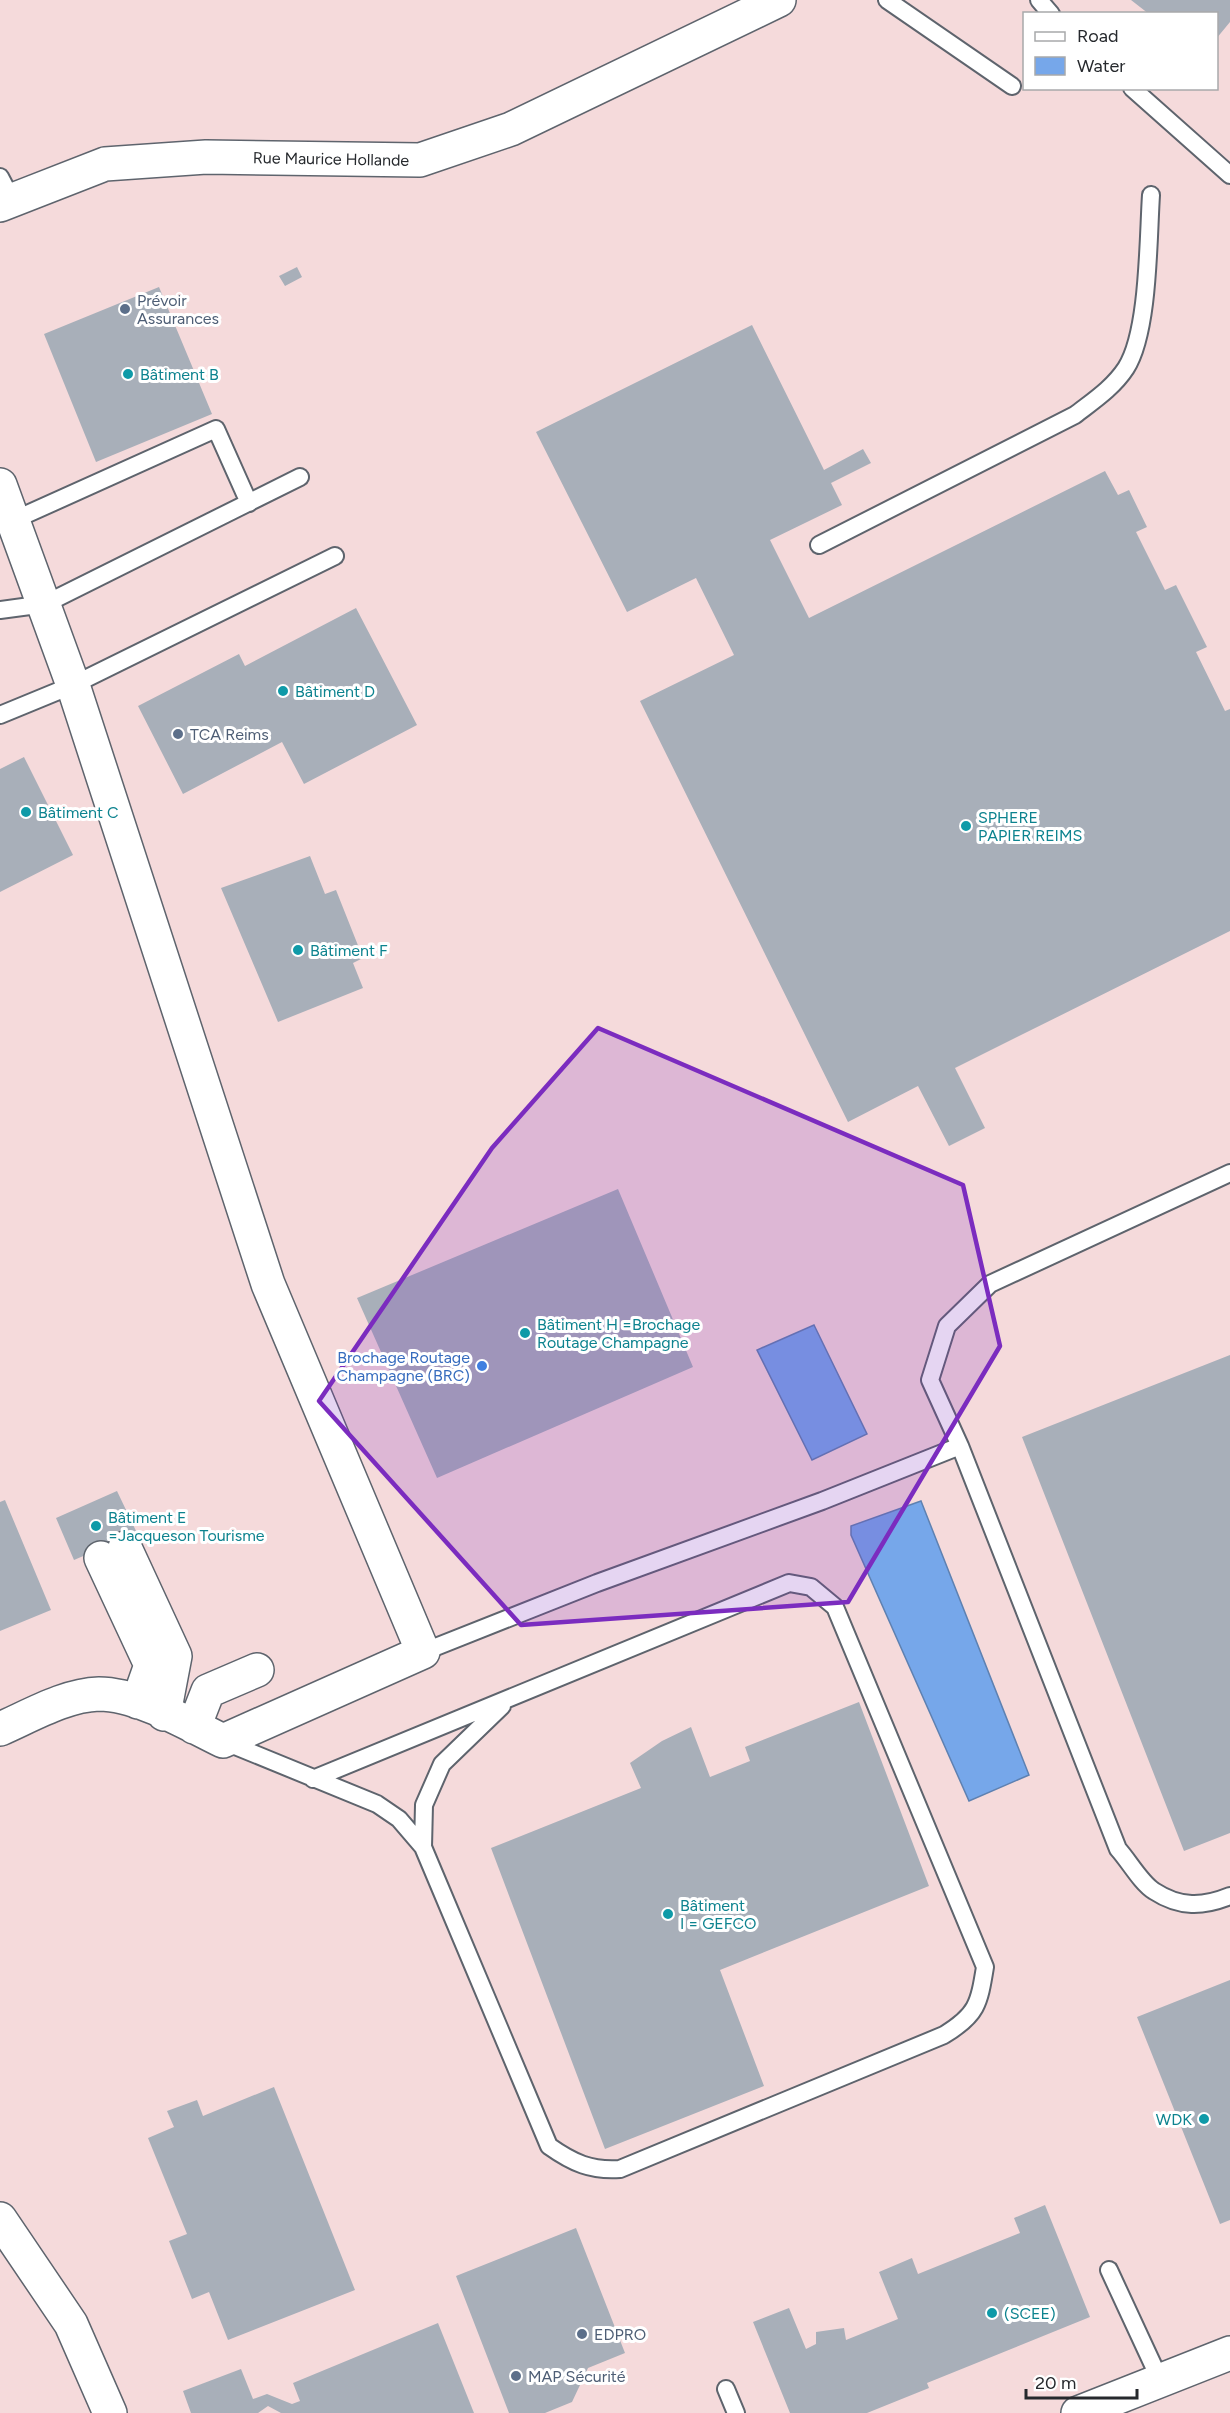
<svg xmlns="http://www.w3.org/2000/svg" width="1230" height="2413" font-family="Figtree,sans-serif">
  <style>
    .industrial { fill: #f5dadb; fill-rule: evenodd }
    .water { fill: #76a7ea; stroke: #5e81b1; stroke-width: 1.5 }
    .building { fill: #a8afb9 }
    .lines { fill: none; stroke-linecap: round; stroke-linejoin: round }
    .service-casing { stroke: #5e646d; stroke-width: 20 }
    .minor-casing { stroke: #5e646d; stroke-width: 36 }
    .tertiary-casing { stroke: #5e646d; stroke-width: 36 }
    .service { stroke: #fff; stroke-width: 16 }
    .minor { stroke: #fff; stroke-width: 33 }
    .tertiary { stroke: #fff; stroke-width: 33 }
    .marked { fill: #7b2cbf; fill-opacity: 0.2; stroke: #7b2cbf; stroke-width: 4.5; stroke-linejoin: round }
    .service-dot { fill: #5c6f8a; stroke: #fff; stroke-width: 2 }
    .culture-dot { fill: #0f9aa8; stroke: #fff; stroke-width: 2 }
    .shop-dot { fill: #3f7fe0; stroke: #fff; stroke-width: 2 }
    .labels { text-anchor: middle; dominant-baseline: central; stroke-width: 6; stroke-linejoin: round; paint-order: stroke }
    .street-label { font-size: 16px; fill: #26292d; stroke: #fff }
    .service-label { font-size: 16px; fill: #4e5e75; stroke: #fff; text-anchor: start }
    .culture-label { font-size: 16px; fill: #0d838f; stroke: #fff; text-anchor: start }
    .shop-label { font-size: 16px; fill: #366cbe; stroke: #fff; text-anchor: end }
  </style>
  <rect width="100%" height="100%" fill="#e5ecf6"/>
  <path class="industrial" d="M0,0H1230V2413H0ZM1024,14H1216V88H1024Z"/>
  <path class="water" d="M814,1325L867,1434L812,1460L757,1350Z
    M921,1501L1029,1775L969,1801L851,1535V1526Z"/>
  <path class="building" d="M1131,0H1230V22L1216,39V14H1149Z
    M297,267L302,277L285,286L279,276Z
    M159,287L212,414L96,462L44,334Z
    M752,325L824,470L863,449L871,463L831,483L842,505L770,540L809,618L1105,471L1118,495L1129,490L1147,527L1136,532L1165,590L1176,585L1207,647L1196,652L1225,711L1230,709V931L955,1068L985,1128L949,1146L918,1086L848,1122L640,701L734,655L696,578L627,612L536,432Z
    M356,608L417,725L304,784L282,742L183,794L138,706L239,654L245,666Z
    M24,757L73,855L0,892V769Z
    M310,856L325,894L336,890L363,958L353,963L363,988L278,1022L221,888Z
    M618,1189L693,1367L437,1478L357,1298Z
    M1230,1355V1833L1184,1851L1022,1437Z
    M117,1491L137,1533L74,1560L56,1518Z
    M5,1500L51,1610L0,1631V1502Z
    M859,1702L929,1886L720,1970L764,2086L605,2149L491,1848L641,1788L630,1763L662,1741L691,1727L710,1777L750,1761L745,1747Z
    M1230,1980V2220L1220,2224L1137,2017Z
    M274,2087L355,2290L228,2340L209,2292L192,2299L169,2241L187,2234L148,2138L174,2127L167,2111L197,2100L203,2116Z
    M1045,2205L1090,2317L927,2383L929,2388L867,2413H790L753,2322L789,2308L806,2349L816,2344V2332L844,2328L846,2340L898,2319L879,2272L912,2258L918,2274L1020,2233L1014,2218Z
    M576,2228L625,2353L588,2368L572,2402L545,2413H509L456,2276Z
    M438,2323L474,2413H281L268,2406L258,2413H191L183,2391L241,2369L253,2399L267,2394L292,2404L300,2401L293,2383Z"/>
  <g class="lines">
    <defs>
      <path id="service" d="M887,0L1012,86
        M1039,0L1051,14
        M1132,88L1230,175
        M0,177L12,200
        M14,520L216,429L249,503
        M819,545L1075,415C1093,401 1113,388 1126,368C1149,332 1148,240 1151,195
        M0,610L45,604L300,477
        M0,715L73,685L335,556
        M1230,1173L990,1284L947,1326L930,1380L960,1446L1118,1849C1129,1861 1141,1883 1154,1891C1180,1908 1203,1907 1230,1896
        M423,1652L597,1583L822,1501L960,1446
        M223,1741L377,1804L399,1819L423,1847L549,2146C573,2163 591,2171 620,2169L944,2035C977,2015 979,2004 985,1967L835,1607L811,1587L789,1583L313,1779
        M423,1847L424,1805L442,1764L502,1706
        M1109,2270L1160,2380
        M726,2389L736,2413"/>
      <path id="minor" d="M0,485L73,685L268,1284L423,1652L223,1741C188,1724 138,1694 99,1694C65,1695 30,1716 0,1729
        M125,1548L175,1656L164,1714
        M101,1558L151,1665L138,1702
        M194,1727L208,1691L257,1670
        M1078,2413L1230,2353"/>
      <path id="tertiary" d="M0,205L105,164L206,157L420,160L511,129L779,0
        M0,2219L71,2324L110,2413"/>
    </defs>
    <use href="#service" class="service-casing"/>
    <use href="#minor" class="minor-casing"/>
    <use href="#tertiary" class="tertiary-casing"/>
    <use href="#service" class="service"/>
    <use href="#minor" class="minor"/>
    <use href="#tertiary" class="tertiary"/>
  </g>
  <path class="marked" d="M598,1028L963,1185L1000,1346L848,1602L521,1625L319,1401L492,1148Z"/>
  <g class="service-dot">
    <circle cx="125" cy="309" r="6"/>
    <circle cx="178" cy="734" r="6"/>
    <circle cx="582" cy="2334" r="6"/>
    <circle cx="516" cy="2376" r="6"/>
  </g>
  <g class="culture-dot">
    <circle cx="128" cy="374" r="6"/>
    <circle cx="283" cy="691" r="6"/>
    <circle cx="26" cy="812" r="6"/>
    <circle cx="966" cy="826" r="6"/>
    <circle cx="298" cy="950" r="6"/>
    <circle cx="525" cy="1333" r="6"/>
    <circle cx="96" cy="1526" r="6"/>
    <circle cx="668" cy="1914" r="6"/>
    <circle cx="1204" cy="2119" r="6"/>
    <circle cx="992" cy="2313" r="6"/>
  </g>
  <circle class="shop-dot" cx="482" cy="1366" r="6"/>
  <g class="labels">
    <g class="street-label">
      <text transform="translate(331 159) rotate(1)">Rue Maurice Hollande</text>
    </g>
    <g class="service-label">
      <text x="137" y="300">Prévoir<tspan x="137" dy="18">Assurances</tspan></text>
      <text x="190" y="734">TCA Reims</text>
      <text x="594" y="2334">EDPRO</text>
      <text x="528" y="2376">MAP Sécurité</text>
    </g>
    <g class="culture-label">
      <text x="140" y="374">Bâtiment B</text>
      <text x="295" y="691">Bâtiment D</text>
      <text x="38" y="812">Bâtiment C</text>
      <text x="978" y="817">SPHERE<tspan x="978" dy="18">PAPIER REIMS</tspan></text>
      <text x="310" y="950">Bâtiment F</text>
      <text x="537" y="1324">Bâtiment H =Brochage<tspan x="537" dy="18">Routage Champagne</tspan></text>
      <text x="108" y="1517">Bâtiment E<tspan x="108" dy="18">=Jacqueson Tourisme</tspan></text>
      <text x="680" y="1905">Bâtiment<tspan x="680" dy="18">I = GEFCO</tspan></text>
      <text x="1192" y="2119" text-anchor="end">WDK</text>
      <text x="1004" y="2313">(SCEE)</text>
    </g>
    <g class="shop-label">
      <text x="470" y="1357">Brochage Routage<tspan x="470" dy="18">Champagne (BRC)</tspan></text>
    </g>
  </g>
  <rect x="1023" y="12" width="195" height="78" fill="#ffffff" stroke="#a8a9ab" stroke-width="1.5"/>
  <rect x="1035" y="32" width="30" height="9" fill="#ffffff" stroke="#a8a9ab" stroke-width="1.5"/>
  <text x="1077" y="42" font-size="18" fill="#26292d">Road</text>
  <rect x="1035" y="57" width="30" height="18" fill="#76a7ea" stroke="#a8a9ab" stroke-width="1.5"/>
  <text x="1077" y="72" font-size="18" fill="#26292d">Water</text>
  <path d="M1026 2389v9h111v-9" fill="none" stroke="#26292d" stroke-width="3"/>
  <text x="1035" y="2389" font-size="18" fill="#26292d" stroke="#ffffff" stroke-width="4.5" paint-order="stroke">20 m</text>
</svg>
